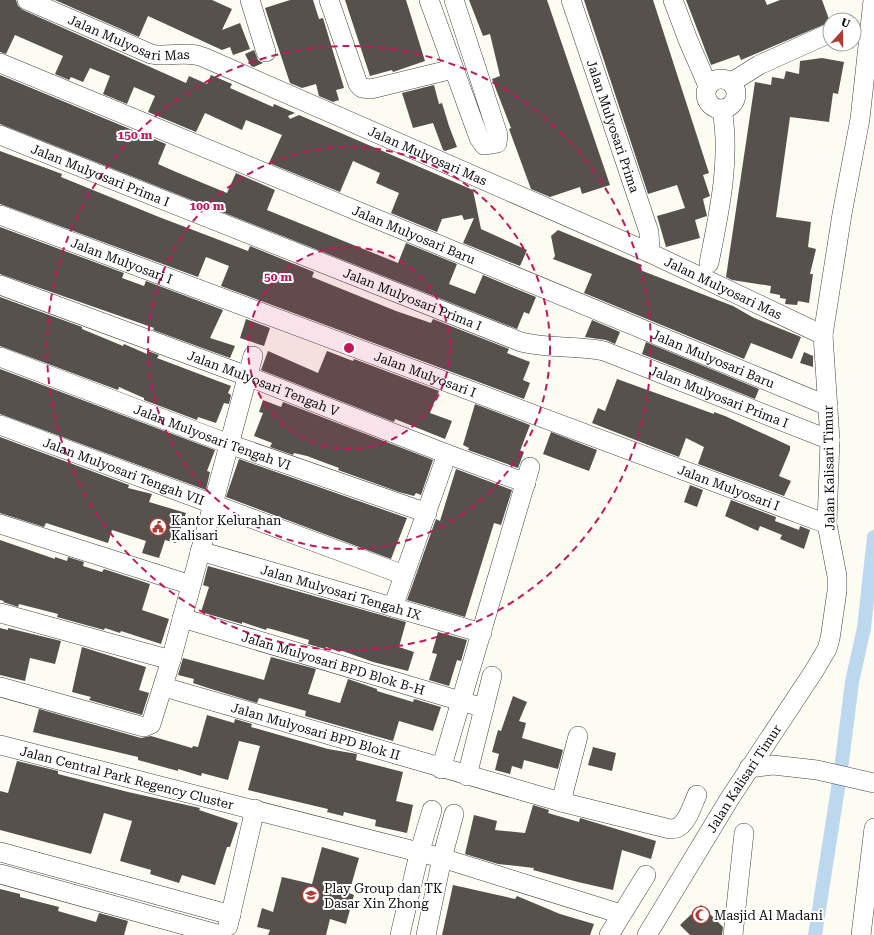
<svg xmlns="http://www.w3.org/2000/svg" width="874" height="935" font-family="'Roboto Serif',serif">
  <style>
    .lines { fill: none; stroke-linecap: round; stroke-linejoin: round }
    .canal { stroke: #bcd8ef; stroke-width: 14 }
    .building { fill: #56514c }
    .minor-casing { stroke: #424242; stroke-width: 20 }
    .minor { stroke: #fff; stroke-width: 19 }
    .ring { fill: none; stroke: #c2185b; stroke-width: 2; stroke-dasharray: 7 5 }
    .labels { text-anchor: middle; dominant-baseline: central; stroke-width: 4; stroke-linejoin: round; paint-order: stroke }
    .street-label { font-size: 13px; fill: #0f0f0f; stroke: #fff }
    .poi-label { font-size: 13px; fill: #0f0f0f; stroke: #fff; text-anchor: start }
    .centre { fill: #c2185b; stroke: #fff; stroke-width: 2 }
    .ring-label { font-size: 12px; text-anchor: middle; font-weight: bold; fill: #c2185b; stroke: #fff; stroke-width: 4; stroke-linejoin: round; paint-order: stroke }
  </style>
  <rect width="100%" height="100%" fill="#fdfcf2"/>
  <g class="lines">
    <path class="canal" d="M815,935L841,769L852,682L864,628L874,537"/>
  </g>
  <path class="building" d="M0,0H16L18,6L23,10L186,83L189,76L207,84L211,75L232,84L230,88L273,107L274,104L295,113L288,116L290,119L299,115L473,190L481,229L527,250L520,266L463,243L474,218L464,220L462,215L442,219L437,232L391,213L399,193L376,183L380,173L353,161L340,192L269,163L282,135L246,120L242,130L205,113L196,132L148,112L155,96L134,87L127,104L103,94L110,76L90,68L83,82L71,77L69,80L55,74L63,56L15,35L6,54L0,52Z
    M55,0H212L232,9L222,30L240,23L250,49L233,55L230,47L222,50L148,16L139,37Z
    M290,0H313L319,19L323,18L344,88L336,90L339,100L333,102L319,96L316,84L302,88L290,83L265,8Z
    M345,0H406L425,61L393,72L392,70L370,76Z
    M469,0H547L610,185L582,194L580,187L550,197L531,189L509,129L511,128L492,79L500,76L490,34L483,36Z
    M584,0H653L709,173L703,175L710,196L703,199L707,216L695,220L700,238L666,247L657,216L685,208L677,185L648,194Z
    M686,0H765L767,5L780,0H822L830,22L741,60L739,55L711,65Z
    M254,50L258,60L263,63L254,67L251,66L245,54Z
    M822,58L844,62L838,94L833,93L829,122L790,117L776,217L811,222L808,247L816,249L810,274H813L809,303L798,301L797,305L785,304L786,299L780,298V295L770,293L771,286L732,280L726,277L755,82L771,85L772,77L784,79L786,71L799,74L800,61Z
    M0,75L166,144L158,164L176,172L227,193L236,173L275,190L267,210L398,263L406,243L457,264L449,284L475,294L483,275L536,297L529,314L524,312L517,329L0,124Z
    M434,85L439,104L442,103L449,126L457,147L445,151L443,150L433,123L413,128L402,93Z
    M0,151L62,174L61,177L159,217L248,251L250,246L314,272L312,277L396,311L431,323L433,319L509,349L507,353L530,362L523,380L530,383L524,399L221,286L229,266L206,257L198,277L0,204Z
    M0,227L124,273L122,278L144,286L146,281L223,310L210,338L235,346L230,358L153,330L154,328L0,274Z
    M558,230L642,265L640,270L733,306L754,318L801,337L792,359L751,343L744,359L584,293L592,274L553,259L555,256L551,236Z
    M0,297L82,327V329L123,346L124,344L147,354L148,351L159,355L157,358L231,386L228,393L231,395L229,404L224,403L216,423L198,417L197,420L144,400V398L119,387L118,390L0,346Z
    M246,319L270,328L264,346L240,338Z
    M592,320L620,332L615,344L606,340L585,337Z
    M646,342L759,389L755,399L642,354Z
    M268,351L318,373L327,351L353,361L354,359L439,391L430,413L452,421L445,439L395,419L394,422L261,370Z
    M804,352L813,356V367L800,363Z
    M0,369L215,450L207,471L210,472L206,490L0,414Z
    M617,379L714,414V412L725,416L790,446V450L779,476L791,481L784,496L698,464L704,447L686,438L679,457L592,423L598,408L605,411Z
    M263,400L281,407L283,402L433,460L421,495L416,493L414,496L399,492L338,470L339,468L307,456L294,453L293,455L270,447L272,443L254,436L263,413L259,412Z
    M475,404L530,425L520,451L524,452L518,468L468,450L469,448L463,445Z
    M551,432L597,450L589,471L543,454Z
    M0,437L129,485L128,488L152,494L149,502L186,513L176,543L165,540L159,558L142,553L146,541L112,530L108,543L46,523L44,527L0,513Z
    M239,459L407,518L391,559L226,497Z
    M456,469L512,490L501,525L494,523L465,617L407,600L436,519L440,521Z
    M690,485L703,490L697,507L684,502Z
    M731,500L776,517L775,521L799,530L800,526L810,530L804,549L780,539L782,535L760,526L758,531L725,516Z
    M0,540L55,559V557L67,561L68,557L84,562L83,566L102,572L104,569L150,584L142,610L169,619L161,644L121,631L120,633L105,628L104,630L57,617L58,614L19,604L18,607L3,602L4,601L0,600Z
    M208,566L406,622L399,647L414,652L408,671L373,662L340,650V652L326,647L325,649L308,644L309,640L275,630L267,628L266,630L242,622V624L201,612L209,587L203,585Z
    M0,628L8,630V628L61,641L55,664L30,658L25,681L0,675Z
    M438,632L467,640L461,661L457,660L449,686L429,680L437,654L432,653Z
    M82,647L146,667L139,690L149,693L142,715L89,700L91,697L72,692Z
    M271,657L316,669L308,694L340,703L348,679L377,689V691L413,702L414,699L441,707L433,731L399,721L393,741L305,716L306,711L259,698L257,703L208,688L193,683L194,679L178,675L183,658L264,680Z
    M513,696L527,702L519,721L526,723L522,738L563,750L558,769L524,760L522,769L512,766L510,774L495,770L499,754L492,752L498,730L501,731Z
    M39,709L141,738L151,736L192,748L193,746L198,747L207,715L234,723L235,719L252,724L251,727L328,749L357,754L356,760L403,772L396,801L413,805L407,833L375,826L376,820L344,812L343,816L327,812L328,809L248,790L260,746L239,741L228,780L202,773L201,776L178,769V771L138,760V757L33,732Z
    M593,747L616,753L612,771L588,765Z
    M17,761L58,771V774L128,792L200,808L199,810L238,823L230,847H227L215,885L182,875L179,883L150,874L151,870L120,861L132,821L104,813L91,854L0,830V791L8,793Z
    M533,805L549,810L548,813L579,822L580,818L656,841L651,859L622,850L613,890L578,882L533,870L534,868L498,864L465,854L474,815L497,821L495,830L525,833Z
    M322,847L359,858L349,893L354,895L346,924L330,919L326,935H268L270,930L257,927L262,908L273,912L282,877L312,884Z
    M453,885L515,899L517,896L560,914L594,924L590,935H442Z
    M0,889L20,894V897L59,907L58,911L96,922L99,913L128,921L124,935H0Z
    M701,905L723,927L722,935H690L680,925Z"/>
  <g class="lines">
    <defs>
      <g id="minor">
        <path id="s1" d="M27,0L151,54C169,58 185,50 203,57L650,253L823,335"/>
        <path d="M250,0L266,52"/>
        <path d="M329,0L358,84L362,88L371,89L453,69"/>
        <path d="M429,0L479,138L484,145L497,143L498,135L454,0"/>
        <path id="s2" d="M571,0L649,232L650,253"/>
        <path d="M673,0L688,40L708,86"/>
        <path id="s3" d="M0,63L828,406"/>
        <circle cx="721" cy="94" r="15"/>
        <path d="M732,82L759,65L830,33"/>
        <path id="s4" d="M0,135L521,342C549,349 576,345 604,351L830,440"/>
        <path id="s5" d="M0,215L827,524"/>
        <path d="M709,263C719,213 731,160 722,109"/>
        <path id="s6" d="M0,285L247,376L447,454L526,483"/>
        <path id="s7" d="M0,357L229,444L427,513"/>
        <path id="s8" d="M0,425L404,575"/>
        <path d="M0,524L191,585"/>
        <path id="s9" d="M200,551L482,633"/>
        <path d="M393,607L447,454"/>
        <path d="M0,613L171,660"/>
        <path id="s10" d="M182,618L484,708"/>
        <path d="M0,687L144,727L151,724L171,660L253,356"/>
        <path id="s11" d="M164,687L561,802L670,829C686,830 691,808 697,795"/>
        <path id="s12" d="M0,745L442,858L621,914"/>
        <path d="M749,768L773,765L817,770L874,783"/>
        <path d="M441,769L530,467"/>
        <path d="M467,776L492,676"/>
        <path d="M561,802L578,736"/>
        <path d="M0,852L231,915"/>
        <path d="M0,874L220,935"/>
        <path d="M228,926L255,809"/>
        <path d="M400,935L419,854L432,810"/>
        <path d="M426,935L442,858L454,814"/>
        <path d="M609,935L646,875"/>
        <path id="s13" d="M647,935L730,798L814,671L827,649L830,639L837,591V576L827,524L830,440L823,335L842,214L860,119L873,0"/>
        <path d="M733,935L744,833"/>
        <path d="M861,935L874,828"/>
      </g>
    </defs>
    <use href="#minor" class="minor-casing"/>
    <use href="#minor" class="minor"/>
  </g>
  <circle cx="349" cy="348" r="101" fill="#c2185b" fill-opacity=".12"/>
  <g class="ring">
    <circle cx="349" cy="348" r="101"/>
    <circle cx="349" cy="348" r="201"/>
    <circle cx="349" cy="348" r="302"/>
  </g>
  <defs>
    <symbol id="civic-ring" viewBox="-11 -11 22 22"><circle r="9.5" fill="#fff" stroke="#af3b36" stroke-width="1.5"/><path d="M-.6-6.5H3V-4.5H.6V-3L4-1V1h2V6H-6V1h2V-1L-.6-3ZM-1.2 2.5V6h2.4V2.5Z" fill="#af3b36"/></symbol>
    <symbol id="school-ring" viewBox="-11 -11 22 22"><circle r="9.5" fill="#fff" stroke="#af3b36" stroke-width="1.5"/><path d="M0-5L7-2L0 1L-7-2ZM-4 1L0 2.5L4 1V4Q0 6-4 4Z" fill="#af3b36"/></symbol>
    <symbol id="mosque-ring" viewBox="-11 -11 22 22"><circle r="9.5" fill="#fff" stroke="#af3b36" stroke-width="1.5"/><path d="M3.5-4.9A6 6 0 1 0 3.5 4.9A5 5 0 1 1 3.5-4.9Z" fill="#af3b36"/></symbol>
  </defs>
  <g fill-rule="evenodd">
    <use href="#civic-ring" x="148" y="517" width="20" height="20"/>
    <use href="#school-ring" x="301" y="885" width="20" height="20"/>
    <use href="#mosque-ring" x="691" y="905" width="20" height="20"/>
  </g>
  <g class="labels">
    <g class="street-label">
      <text stroke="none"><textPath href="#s1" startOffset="110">Jalan Mulyosari Mas</textPath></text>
      <text stroke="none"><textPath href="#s2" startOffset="133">Jalan Mulyosari Prima</textPath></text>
      <text stroke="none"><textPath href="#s1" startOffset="433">Jalan Mulyosari Mas</textPath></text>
      <text stroke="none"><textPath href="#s4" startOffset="108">Jalan Mulyosari Prima I</textPath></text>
      <text stroke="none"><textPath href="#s3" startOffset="448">Jalan Mulyosari Baru</textPath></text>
      <text stroke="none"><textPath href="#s5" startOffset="130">Jalan Mulyosari I</textPath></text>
      <text stroke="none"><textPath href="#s1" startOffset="757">Jalan Mulyosari Mas</textPath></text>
      <text stroke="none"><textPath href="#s4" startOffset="444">Jalan Mulyosari Prima I</textPath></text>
      <text stroke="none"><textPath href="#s3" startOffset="772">Jalan Mulyosari Baru</textPath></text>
      <text stroke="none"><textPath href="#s5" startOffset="454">Jalan Mulyosari I</textPath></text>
      <text stroke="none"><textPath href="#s6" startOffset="281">Jalan Mulyosari Tengah V</textPath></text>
      <text stroke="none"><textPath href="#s4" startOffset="768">Jalan Mulyosari Prima I</textPath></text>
      <text stroke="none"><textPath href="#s7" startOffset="227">Jalan Mulyosari Tengah VI</textPath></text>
      <text transform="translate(829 468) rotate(-91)">Jalan Kalisari Timur</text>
      <text stroke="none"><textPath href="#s8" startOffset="132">Jalan Mulyosari Tengah VII</textPath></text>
      <text stroke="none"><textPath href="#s5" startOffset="778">Jalan Mulyosari I</textPath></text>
      <text stroke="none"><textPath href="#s9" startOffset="147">Jalan Mulyosari Tengah IX</textPath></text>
      <text stroke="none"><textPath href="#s10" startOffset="158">Jalan Mulyosari BPD Blok B-H</textPath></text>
      <text stroke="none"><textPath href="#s11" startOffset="158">Jalan Mulyosari BPD Blok II</textPath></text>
      <text stroke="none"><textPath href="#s12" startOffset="131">Jalan Central Park Regency Cluster</textPath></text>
      <text stroke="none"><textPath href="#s13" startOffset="184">Jalan Kalisari Timur</textPath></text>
    </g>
    <g class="poi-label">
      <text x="171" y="520">Kantor Kelurahan<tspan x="171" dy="15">Kalisari</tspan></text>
      <text x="324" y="888">Play Group dan TK<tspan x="324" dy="15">Dasar Xin Zhong</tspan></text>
      <text x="714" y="915">Masjid Al Madani</text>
    </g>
  </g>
  <circle cx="349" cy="348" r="6" class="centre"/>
  <g class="ring-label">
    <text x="135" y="139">150 m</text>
    <text x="207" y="210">100 m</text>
    <text x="278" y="281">50 m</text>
  </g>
  <g transform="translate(842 32) rotate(21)"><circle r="19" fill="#ffffff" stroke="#9f9f9f"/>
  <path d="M0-3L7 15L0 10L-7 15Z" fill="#af3b36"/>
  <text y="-6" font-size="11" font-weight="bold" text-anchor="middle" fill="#0f0f0f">U</text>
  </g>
</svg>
